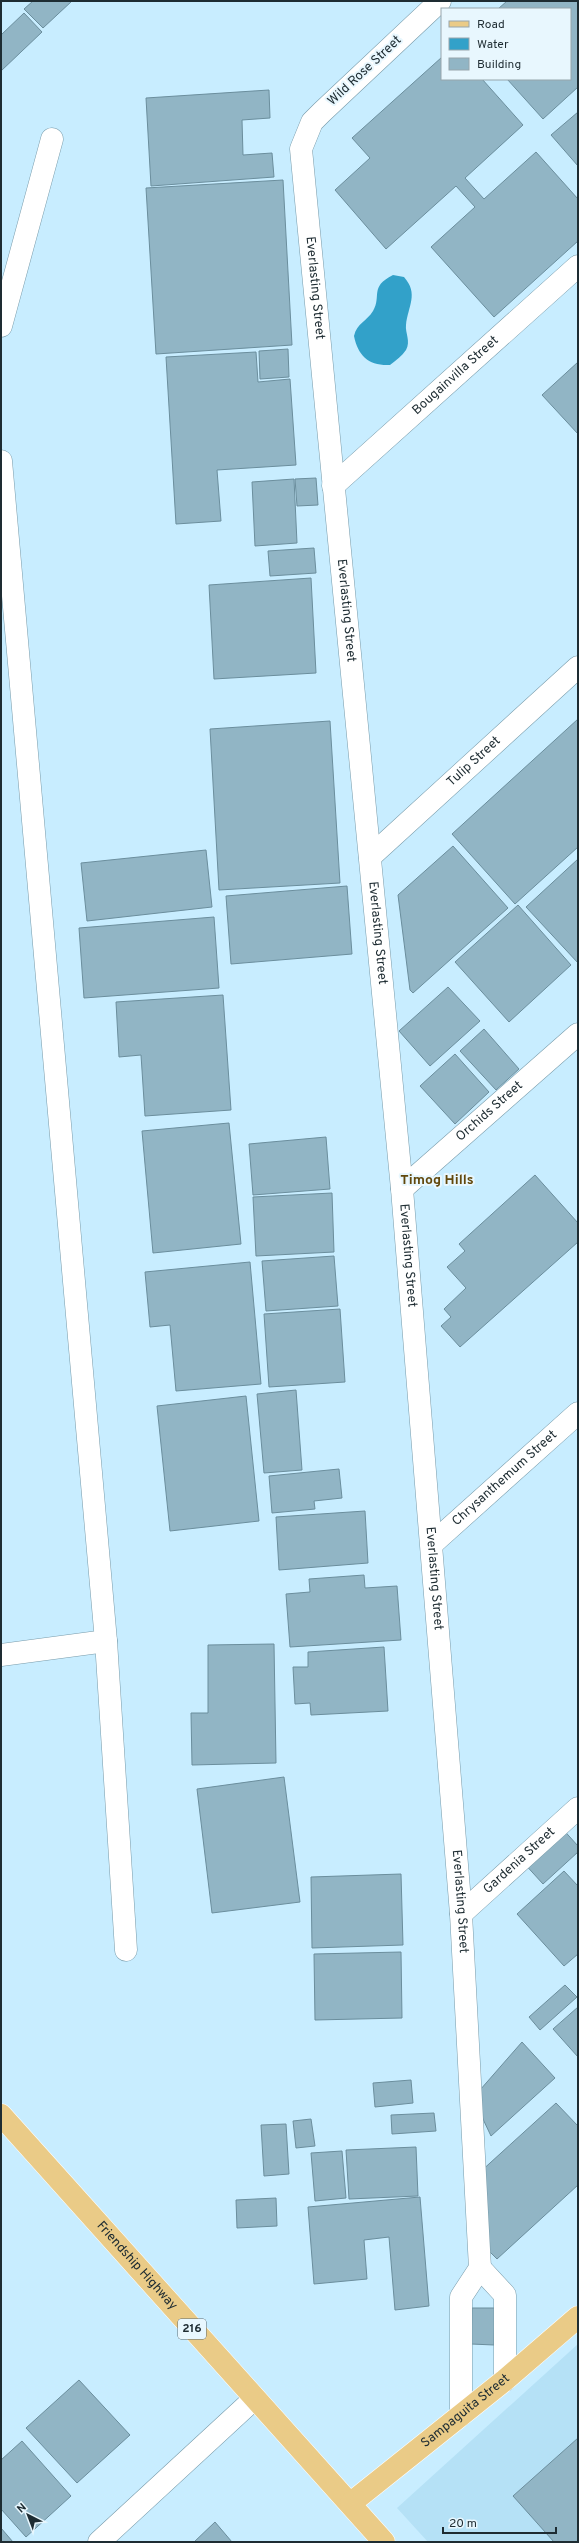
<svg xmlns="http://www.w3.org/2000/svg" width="579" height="2543" font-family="Overpass,sans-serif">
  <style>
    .built { fill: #b5e1f6 }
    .water { fill: #32a1c9 }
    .building { fill: #91b5c5; stroke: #6b8e9d }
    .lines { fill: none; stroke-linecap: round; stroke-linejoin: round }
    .minor-casing { stroke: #789baa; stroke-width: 23 }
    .major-casing { stroke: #fff; stroke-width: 23 }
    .minor { stroke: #fff; stroke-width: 22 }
    .major { stroke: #eacb87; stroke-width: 22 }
    .labels { text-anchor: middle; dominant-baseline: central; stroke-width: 4; stroke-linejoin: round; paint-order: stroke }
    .shield { fill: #e8f7fe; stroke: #5b696f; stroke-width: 1 }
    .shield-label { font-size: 12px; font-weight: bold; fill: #1e2c32 }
    .street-label { font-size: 13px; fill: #1e2c32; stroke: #e8f7fe }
    .neighbourhood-label { font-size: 14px; font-weight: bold; fill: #62480c; stroke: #e8f7fe }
  </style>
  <rect width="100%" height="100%" fill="#c8edff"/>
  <path class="built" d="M578,2344V2542H428L397,2508Z"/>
  <path class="water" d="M393,275L404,277C419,294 408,306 406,325C405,333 411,341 406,350C402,356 396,360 390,365C369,366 358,356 354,336C357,323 367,321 373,311C382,296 369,287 393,275Z"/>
  <path class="building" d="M33,1H72L43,28L24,9Z
    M507,1H578V87L543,119L507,79H570V9H498Z
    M24,13L42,32L1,71V35Z
    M442,57V79H482L523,125L465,178L484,199L536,152L578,199V241L494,317L431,247L475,207L456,186L386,249L335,190L370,158L352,138Z
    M269,90L270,118L242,120L243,155L272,153L274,177L151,186L146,98Z
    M578,112V166L551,135Z
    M283,180L292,345L156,354L146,188Z
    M288,349L289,377L260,379L259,351Z
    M256,352L258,382L290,379L296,465L217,470L221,521L176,524L166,357Z
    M578,362V434L542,395Z
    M316,478L318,505L297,506L295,479Z
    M294,479L297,543L255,546L252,482Z
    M314,548L316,573L270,576L268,551Z
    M311,578L316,673L214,679L209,585Z
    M578,719V847L515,904L452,834Z
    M330,721L340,883L219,890L210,729Z
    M453,846L508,908L413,993L410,990L398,895Z
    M206,850L212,907L87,921L81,863Z
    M578,859V963L526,907Z
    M347,886L352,954L231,964L226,896Z
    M518,905L571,965L509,1022L455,962Z
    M214,917L219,988L84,998L79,928Z
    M448,987L480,1021L430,1066L399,1031Z
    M223,995L231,1110L145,1116L141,1055L119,1057L116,1002Z
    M484,1029L519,1069L496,1090L460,1051Z
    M455,1054L489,1092L455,1124L420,1086Z
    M229,1123L241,1244L153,1253L142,1131Z
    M326,1137L330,1189L253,1195L249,1144Z
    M535,1175L578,1223V1242L460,1347L441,1326L451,1317L444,1309L466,1288L447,1267L465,1251L459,1244Z
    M332,1193L334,1252L256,1256L253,1197Z
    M334,1256L338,1306L266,1311L262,1261Z
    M250,1262L261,1384L176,1391L170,1325L150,1327L145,1272Z
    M340,1309L345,1382L269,1387L264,1314Z
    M296,1390L302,1470L264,1473L257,1394Z
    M246,1396L259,1521L170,1531L157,1406Z
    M339,1469L342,1498L314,1501L315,1509L272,1513L269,1476Z
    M365,1511L368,1563L279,1570L276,1517Z
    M364,1575L365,1588L397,1586L401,1640L290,1647L286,1594L310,1592L309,1579Z
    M274,1644L276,1763L192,1765L191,1713H208V1645Z
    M384,1647L388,1711L311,1715L310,1703L295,1704L293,1667H308V1652Z
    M284,1777L300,1902L212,1913L197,1789Z
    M560,1826L578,1846V1852L543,1884L522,1861Z
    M564,1871L578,1886V1954L564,1966L517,1914Z
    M401,1874L403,1945L312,1948L311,1877Z
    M401,1952L402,2018L315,2020L314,1954Z
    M565,1985L577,1997L540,2030L529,2017Z
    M578,2007V2057L553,2029Z
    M522,2042L555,2078L491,2136L473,2098Z
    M411,2080L413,2103L375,2107L373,2083Z
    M556,2103L578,2126V2185L497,2259L481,2243L479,2173Z
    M434,2113L436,2131L392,2134L391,2115Z
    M311,2119L315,2146L296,2148L293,2121Z
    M286,2124L289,2174L264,2176L261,2125Z
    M416,2147L418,2196L349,2199L346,2150Z
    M342,2151L346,2198L315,2201L311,2153Z
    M420,2197L429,2306L395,2310L389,2237L364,2240L367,2279L314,2284L308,2207Z
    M276,2198L277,2226L237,2228L236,2200Z
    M472,2308H495L494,2345L471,2344Z
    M79,2380L130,2435L77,2483L26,2428Z
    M578,2438V2542H554L513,2496Z
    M22,2441L71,2496L26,2537L1,2509V2460Z
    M215,2522L232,2542H194Z
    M1,2528L13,2542H1Z"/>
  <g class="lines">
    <defs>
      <g id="minor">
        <path id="s1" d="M440,1L322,112L312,122L301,149L402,1189L461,1914L480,2268L461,2297V2415"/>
        <path d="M1,326L52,139"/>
        <path d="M1,461L106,1641L126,1950"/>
        <path id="s2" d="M333,486L578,266"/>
        <path id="s3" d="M370,857L578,667"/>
        <path id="s4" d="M402,1189L578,1034"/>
        <path id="s5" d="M432,1544L578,1413"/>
        <path d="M1,1655L106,1641"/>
        <path id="s6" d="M461,1914L578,1808"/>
        <path d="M480,2268L505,2295V2380"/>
        <path d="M99,2542L254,2399"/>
      </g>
      <g id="major">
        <path id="s7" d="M1,2115L384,2542"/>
        <path id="s8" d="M351,2503L505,2380L578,2317"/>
      </g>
    </defs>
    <use href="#minor" class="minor-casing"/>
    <use href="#major" class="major-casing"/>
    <use href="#minor" class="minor"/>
    <use href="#major" class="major"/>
  </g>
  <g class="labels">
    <rect class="shield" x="178" y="2319" width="28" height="20" rx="3"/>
    <g class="shield-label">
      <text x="192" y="2329">216</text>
    </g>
    <g class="street-label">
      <text transform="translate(365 71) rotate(-43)">Wild Rose Street</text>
      <text stroke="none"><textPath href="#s1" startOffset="345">Everlasting Street</textPath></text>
      <text stroke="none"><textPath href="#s2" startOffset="165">Bougainvilla Street</textPath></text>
      <text stroke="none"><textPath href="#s1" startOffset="669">Everlasting Street</textPath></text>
      <text stroke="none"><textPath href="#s3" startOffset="141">Tulip Street</textPath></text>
      <text stroke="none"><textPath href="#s1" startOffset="993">Everlasting Street</textPath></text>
      <text stroke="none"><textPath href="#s4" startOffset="117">Orchids Street</textPath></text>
      <text stroke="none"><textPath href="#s1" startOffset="1317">Everlasting Street</textPath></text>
      <text stroke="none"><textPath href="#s5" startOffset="98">Chrysanthemum Street</textPath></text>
      <text stroke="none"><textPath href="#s1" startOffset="1641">Everlasting Street</textPath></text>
      <text stroke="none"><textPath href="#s6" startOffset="79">Gardenia Street</textPath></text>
      <text stroke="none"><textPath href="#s1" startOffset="1965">Everlasting Street</textPath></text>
      <text stroke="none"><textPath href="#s7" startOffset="203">Friendship Highway</textPath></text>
      <text stroke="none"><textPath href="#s8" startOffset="147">Sampaguita Street</textPath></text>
    </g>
    <g class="neighbourhood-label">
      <text x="437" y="1180">Timog Hills</text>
    </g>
  </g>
  <rect width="579" height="2543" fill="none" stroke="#1e2c32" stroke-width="4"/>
  <rect x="441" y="8" width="130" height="72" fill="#e8f7fe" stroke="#97a6ac"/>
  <rect x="449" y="21" width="20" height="6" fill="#eacb87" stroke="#97a6ac"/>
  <text x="477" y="28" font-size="12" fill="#1e2c32">Road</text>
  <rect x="449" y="38" width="20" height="12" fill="#32a1c9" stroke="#97a6ac"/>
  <text x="477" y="48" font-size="12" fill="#1e2c32">Water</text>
  <rect x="449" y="58" width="20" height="12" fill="#91b5c5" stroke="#97a6ac"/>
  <text x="477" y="68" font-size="12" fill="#1e2c32">Building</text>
  <g transform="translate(28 2515) rotate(318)" stroke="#e8f7fe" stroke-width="3" paint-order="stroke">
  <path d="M0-3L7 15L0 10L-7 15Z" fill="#1e2c32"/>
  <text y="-6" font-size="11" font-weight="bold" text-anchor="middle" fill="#1e2c32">N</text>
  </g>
  <path d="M443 2527v6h113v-6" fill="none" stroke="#1e2c32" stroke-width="2"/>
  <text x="449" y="2527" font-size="12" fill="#1e2c32" stroke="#e8f7fe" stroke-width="3" paint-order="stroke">20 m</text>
</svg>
